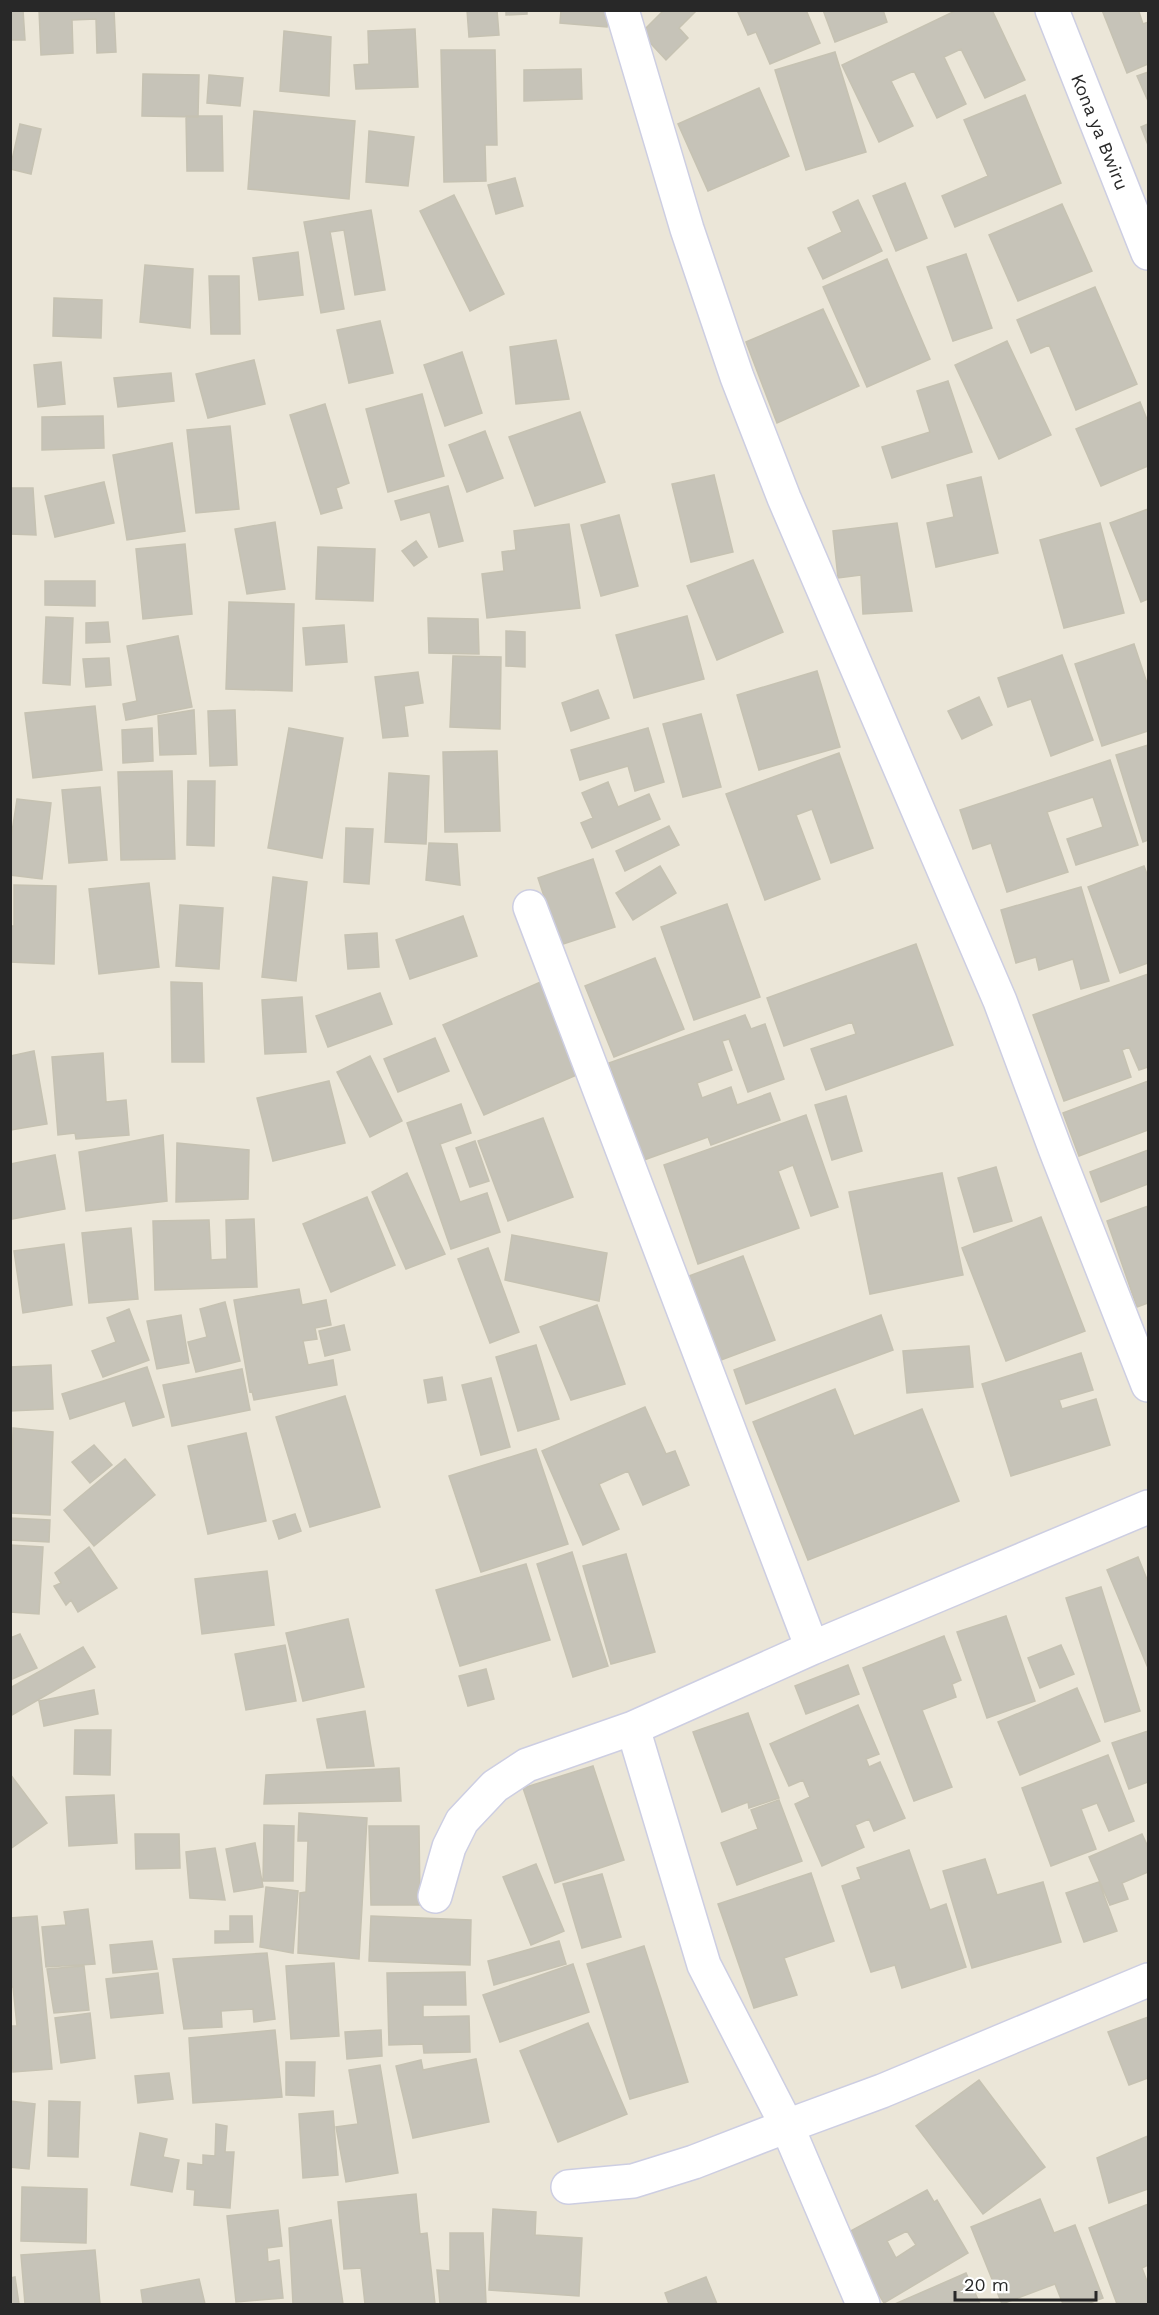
<svg xmlns="http://www.w3.org/2000/svg" width="1159" height="2315" font-family="'Work Sans',sans-serif">
  <style>
    .building { fill: #c6c3b8; stroke: #c6c2b2; stroke-width: 1.5; fill-rule: evenodd }
    .lines { fill: none; stroke-linecap: round; stroke-linejoin: round }
    .minor-casing { stroke: #cdcee2; stroke-width: 36 }
    .minor { stroke: #fff; stroke-width: 33 }
    .labels { text-anchor: middle; dominant-baseline: central; stroke-width: 4.5; stroke-linejoin: round; paint-order: stroke }
    .street-label { font-size: 18px; fill: #282828; stroke: #fff }
  </style>
  <rect width="100%" height="100%" fill="#ebe6d8"/>
  <path class="building" d="M10,10H23L25,40H10Z
    M39,10H114L116,52L97,53L96,19L72,20L73,53L41,55Z
    M467,10H497L499,35L469,37Z
    M506,10H527V14L506,15Z
    M561,10H609L607,27L560,23Z
    M664,10H697L679,28L688,38L666,60L641,33Z
    M737,10H806L820,43L770,64L756,32L748,35Z
    M823,10H883L887,22L835,42Z
    M957,10H992L1025,80L985,98L961,49L944,57L966,104L937,118L914,71L891,81L913,126L879,142L842,65Z
    M1102,10H1142L1139,12L1143,24L1148,22V64L1127,73Z
    M415,29L418,87L356,89L354,65L369,64L368,31Z
    M284,31L331,37L329,96L280,91Z
    M441,50H495L497,145H485L486,181L444,182Z
    M835,52L866,152L806,170L775,70Z
    M581,69L582,99L524,101V70Z
    M1148,72V101L1137,76Z
    M143,74L199,75L198,117L142,116Z
    M209,75L243,78L240,106L207,103Z
    M759,88L789,156L708,191L678,124Z
    M1025,95L1061,183L955,227L942,196L988,176L964,120Z
    M254,111L355,121L349,199L248,189Z
    M186,116H222L223,171H187Z
    M20,124L41,129L31,174L10,169Z
    M1148,124V145L1141,127Z
    M369,131L414,137L408,186L366,182Z
    M515,178L523,206L496,214L488,185Z
    M905,183L927,238L896,251L873,196Z
    M454,195L504,294L470,311L420,211Z
    M858,200L882,251L823,279L808,248L842,232L833,212Z
    M1062,204L1092,271L1018,301L989,235Z
    M371,210L385,290L355,295L344,230L330,232L344,309L321,313L304,222Z
    M298,252L303,295L259,300L253,258Z
    M966,254L992,328L953,341L927,267Z
    M887,259L930,359L867,387L823,287Z
    M145,265L193,269L190,328L140,322Z
    M209,276H239L240,334H211Z
    M1095,287L1137,384L1076,410L1049,345L1031,353L1017,320Z
    M54,298L102,300L101,338L53,336Z
    M823,309L859,386L777,423L746,342Z
    M380,321L393,373L349,383L337,330Z
    M556,340L569,399L516,404L510,347Z
    M1007,341L1051,435L999,459L955,365Z
    M462,352L482,413L445,426L424,365Z
    M254,360L265,404L208,418L196,374Z
    M61,362L65,404L38,407L34,365Z
    M171,373L174,401L118,407L114,378Z
    M948,381L972,452L892,478L882,447L930,432L917,391Z
    M422,394L444,476L388,492L366,409Z
    M1140,402L1148,422V466L1101,486L1076,429Z
    M325,404L349,483L336,488L342,508L321,514L290,415Z
    M580,412L605,482L535,506L509,437Z
    M103,416L104,448L42,450V417Z
    M230,426L239,509L196,513L187,430Z
    M485,431L503,478L467,492L449,445Z
    M172,443L185,531L127,540L113,455Z
    M714,475L733,552L691,562L672,484Z
    M981,477L998,553L936,567L927,523L954,517L947,485Z
    M104,482L114,523L55,537L45,496Z
    M448,486L463,541L439,547L430,512L401,520L395,501Z
    M10,488H33L36,535L10,534Z
    M1148,509V599L1141,602L1110,523Z
    M619,515L638,586L601,596L581,525Z
    M275,522L285,589L247,594L235,529Z
    M897,523L912,611L863,614L861,575L838,578L833,531Z
    M1100,523L1124,613L1064,628L1040,540Z
    M569,524L580,608L487,618L482,574L504,571L502,552L516,550L514,531Z
    M416,541L427,557L414,566L402,551Z
    M185,544L192,614L143,619L136,549Z
    M318,547L375,549L373,601L316,599Z
    M753,560L783,632L717,660L687,586Z
    M45,581H95V606L45,605Z
    M229,602L294,604L292,691L226,689Z
    M687,616L704,679L634,698L616,635Z
    M46,617L73,618L70,685L43,683Z
    M428,618L478,619L479,654L429,653Z
    M108,622L110,642L86,643V623Z
    M344,625L347,662L306,665L303,628Z
    M506,631L525,632V667L506,666Z
    M178,636L192,707L126,720L123,704L137,701L127,646Z
    M1134,644L1148,686V731L1102,746L1075,664Z
    M1062,655L1093,740L1051,756L1031,699L1008,707L998,678Z
    M453,656L501,657L500,729L450,727Z
    M109,658L111,685L86,687L83,659Z
    M817,671L840,747L759,770L737,695Z
    M418,672L423,703L404,706L408,736L383,738L375,677Z
    M598,690L609,718L571,731L562,703Z
    M979,697L992,725L962,739L948,711Z
    M95,706L102,770L33,778L25,713Z
    M194,710L196,754L160,755L158,716Z
    M235,710L237,765L210,766L208,711Z
    M701,714L721,787L683,797L663,724Z
    M152,728L153,761L123,763L122,730Z
    M289,728L343,738L322,858L268,848Z
    M648,728L664,782L635,791L628,766L580,780L571,750Z
    M1148,745V840L1143,842L1116,755Z
    M497,751L500,831L445,832L443,752Z
    M839,753L873,848L831,863L812,809L796,815L820,879L765,900L726,794Z
    M1110,760L1138,845L1076,865L1067,839L1103,827L1093,797L1047,812L1068,872L1007,892L991,843L973,849L960,810Z
    M172,771L175,859L121,860L118,772Z
    M389,773L429,776L426,844L385,842Z
    M188,781H215L214,846L187,845Z
    M608,782L618,807L649,794L660,819L592,848L581,823L593,818L582,793Z
    M100,787L107,860L69,863L62,790Z
    M17,799L51,803L42,879L10,875V845Z
    M669,826L679,845L625,871L616,851Z
    M346,828L373,829L369,884L344,882Z
    M429,843L457,844L460,885L426,880Z
    M593,859L615,927L560,945L538,878Z
    M660,866L676,893L633,920L616,893Z
    M1144,866L1148,877V963L1120,973L1088,887Z
    M273,877L307,882L296,981L262,977Z
    M149,883L159,967L99,974L89,889Z
    M14,885L56,886L54,964L10,962V926H14Z
    M1081,887L1109,981L1081,989L1073,959L1039,970L1036,957L1016,963L1001,910Z
    M727,904L760,997L694,1020L661,927Z
    M180,905L223,908L219,969L176,966Z
    M463,916L477,956L410,979L396,940Z
    M377,933L379,967L348,969L345,935Z
    M916,944L953,1045L826,1090L811,1049L856,1034L852,1022L784,1046L767,998Z
    M655,958L684,1029L614,1057L585,986Z
    M1148,974V1067L1139,1070L1129,1047L1122,1050L1131,1077L1064,1101L1033,1015Z
    M545,980L581,1073L484,1115L443,1025Z
    M171,982L202,983L204,1062H172Z
    M380,993L392,1024L328,1047L316,1016Z
    M302,997L306,1052L265,1054L262,1000Z
    M745,1015L751,1029L765,1024L784,1079L748,1092L729,1039L722,1041L732,1070L697,1083L702,1098L731,1087L737,1105L770,1093L780,1120L711,1145L708,1137L644,1160L609,1063Z
    M435,1038L449,1071L398,1092L384,1059Z
    M34,1051L47,1124L10,1130V1056Z
    M103,1053L106,1102L126,1100L129,1135L76,1139L75,1133L58,1135L52,1057Z
    M370,1056L402,1121L370,1137L337,1072Z
    M329,1081L345,1143L273,1161L257,1098Z
    M1148,1081V1130L1079,1156L1063,1113Z
    M846,1096L862,1151L832,1160L815,1105Z
    M461,1104L471,1133L440,1144L460,1202L487,1193L500,1232L451,1249L407,1123Z
    M806,1115L838,1207L811,1216L793,1165L778,1171L799,1228L698,1264L664,1165Z
    M543,1118L573,1197L508,1221L478,1141Z
    M163,1135L167,1201L86,1211L79,1152Z
    M475,1141L489,1181L470,1187L456,1148Z
    M177,1143L249,1150L248,1199L176,1202Z
    M1148,1150V1184L1101,1202L1090,1172Z
    M55,1155L65,1209L12,1219L10,1164Z
    M996,1167L1012,1221L974,1232L958,1178Z
    M407,1173L445,1254L406,1269L372,1192Z
    M942,1173L963,1275L870,1294L849,1192Z
    M367,1197L395,1265L331,1292L303,1224Z
    M1148,1206V1303L1137,1307L1107,1221Z
    M1041,1217L1085,1331L1006,1361L962,1248Z
    M254,1219L257,1287L155,1290L153,1221L209,1220L211,1260L227,1259L226,1220Z
    M131,1228L138,1299L89,1303L82,1233Z
    M512,1235L607,1253L599,1301L505,1280Z
    M64,1244L72,1305L23,1313L14,1251Z
    M488,1248L519,1332L490,1343L458,1259Z
    M743,1256L775,1340L721,1360L689,1276Z
    M299,1289L302,1305L326,1300L331,1325L315,1328L317,1339L303,1341L308,1365L333,1360L337,1385L254,1400L252,1391L250,1392L234,1300Z
    M225,1302L240,1361L196,1372L188,1342L207,1337L200,1309Z
    M597,1305L625,1384L571,1400L540,1327Z
    M129,1309L149,1360L103,1377L92,1351L116,1342L107,1318Z
    M181,1315L189,1363L157,1369L147,1321Z
    M881,1315L893,1350L746,1404L734,1370Z
    M344,1325L350,1350L325,1356L319,1331Z
    M536,1345L559,1419L518,1431L496,1357Z
    M969,1346L973,1387L907,1393L903,1351Z
    M1081,1353L1093,1390L1059,1400L1062,1409L1096,1399L1110,1445L1011,1476L982,1384Z
    M51,1365L53,1409L10,1411V1367Z
    M147,1367L164,1417L133,1426L125,1401L70,1419L62,1394Z
    M242,1369L250,1410L172,1426L163,1385Z
    M442,1377L446,1400L428,1403L424,1380Z
    M491,1378L510,1447L481,1455L462,1385Z
    M835,1389L854,1436L922,1409L959,1501L808,1560L753,1422Z
    M345,1396L380,1507L310,1527L276,1417Z
    M645,1407L666,1454L675,1451L689,1485L643,1505L628,1471L599,1484L619,1529L583,1545L542,1451Z
    M13,1428L53,1432L50,1515L11,1513Z
    M246,1433L266,1521L208,1534L188,1446Z
    M94,1445L112,1465L90,1483L72,1462Z
    M536,1449L568,1544L481,1572L449,1476Z
    M125,1459L155,1495L94,1546L64,1510Z
    M295,1514L301,1531L279,1539L273,1521Z
    M10,1518L50,1520L49,1542L10,1540Z
    M10,1545L43,1547L39,1614L10,1612Z
    M89,1547L117,1588L78,1612L71,1600L66,1605L54,1586L61,1583L55,1573Z
    M572,1552L608,1666L573,1677L537,1564Z
    M626,1554L655,1652L611,1664L583,1566Z
    M1138,1557L1148,1582V1668L1107,1570Z
    M526,1564L550,1640L460,1666L436,1590Z
    M267,1571L274,1625L202,1634L195,1579Z
    M1101,1587L1140,1711L1105,1722L1066,1598Z
    M1006,1616L1035,1701L987,1718L957,1632Z
    M348,1619L364,1687L303,1701L286,1633Z
    M20,1634L37,1668L10,1680V1638Z
    M944,1636L961,1680L952,1684L956,1697L922,1710L952,1787L914,1801L863,1668Z
    M285,1645L296,1701L246,1710L235,1654Z
    M1061,1645L1074,1674L1040,1688L1028,1658Z
    M83,1647L95,1667L12,1715L10,1688Z
    M848,1665L859,1694L806,1714L795,1686Z
    M486,1669L494,1699L468,1706L459,1676Z
    M1077,1688L1100,1741L1020,1775L998,1722Z
    M94,1690L98,1714L44,1726L39,1701Z
    M858,1705L879,1754L866,1759L869,1767L880,1762L905,1818L874,1831L869,1819L855,1825L864,1847L822,1866L795,1804L810,1797L803,1780L789,1786L770,1744Z
    M365,1711L374,1766L327,1768L317,1719Z
    M748,1713L779,1798L749,1808L748,1802L722,1812L693,1732Z
    M75,1730H111L110,1775L74,1774Z
    M1148,1731V1782L1129,1789L1112,1743Z
    M1108,1755L1134,1821L1109,1831L1097,1803L1081,1809L1096,1849L1051,1866L1022,1788Z
    M593,1766L624,1860L555,1883L523,1788Z
    M399,1768L401,1801L264,1804L266,1775Z
    M10,1774L47,1823L10,1849Z
    M114,1795L117,1843L69,1846L66,1797Z
    M779,1800L802,1861L737,1885L721,1843L758,1829L751,1810Z
    M299,1813L367,1818L359,1959L298,1953L300,1893L306,1892L308,1841H298Z
    M264,1825L294,1826L293,1881H263Z
    M369,1826H419L420,1905H371Z
    M135,1834H179L180,1868L136,1869Z
    M1142,1834L1148,1847V1872L1122,1883L1128,1899L1110,1905L1089,1857Z
    M255,1843L263,1887L234,1892L226,1849Z
    M215,1848L225,1900L190,1898L186,1852Z
    M909,1850L930,1910L946,1904L966,1967L902,1988L895,1965L871,1972L842,1886L861,1879L857,1868Z
    M985,1859L997,1895L1043,1882L1061,1942L972,1968L943,1871Z
    M536,1864L564,1931L531,1945L503,1877Z
    M811,1873L834,1941L784,1958L797,1995L754,2008L718,1904Z
    M602,1874L621,1937L582,1948L563,1884Z
    M1099,1882L1117,1931L1084,1942L1066,1893Z
    M266,1887L298,1891L293,1953L260,1947Z
    M88,1909L95,1964L46,1967L42,1927L66,1925L64,1912Z
    M37,1916L52,2069L13,2072L10,2026H17L13,1987H10V1918Z
    M230,1916H252L253,1942L215,1943V1931H230Z
    M371,1916L471,1920L470,1965L369,1961Z
    M152,1941L157,1969L113,1973L110,1945Z
    M559,1941L566,1964L494,1985L488,1961Z
    M644,1946L688,2082L630,2099L587,1964Z
    M267,1953L275,2019L254,2022L253,2009L221,2011L222,2027L184,2029L173,1959Z
    M334,1963L339,2036L291,2039L286,1966Z
    M573,1964L589,2012L500,2042L483,1995Z
    M84,1966L89,2010L54,2013L47,1969Z
    M465,1972L466,2005H423V2017L469,2016L470,2052L424,2053L423,2044L389,2045L387,1973Z
    M158,1973L163,2013L111,2018L106,1979Z
    M90,2013L95,2058L61,2063L55,2018Z
    M1148,2017V2078L1129,2085L1108,2032Z
    M588,2023L627,2114L558,2142L520,2051Z
    M275,2030L282,2097L193,2103L189,2038Z
    M381,2030L382,2056L347,2059L345,2032Z
    M476,2059L489,2122L413,2138L396,2066L421,2060L423,2070Z
    M286,2062H315L314,2096L286,2095Z
    M380,2065L398,2173L346,2182L336,2127L358,2124L349,2070Z
    M169,2073L173,2099L138,2103L135,2076Z
    M979,2080L1045,2167L983,2214L916,2126Z
    M10,2101L35,2104L29,2169L10,2167Z
    M49,2101L80,2102L78,2157L48,2156Z
    M333,2111L338,2175L303,2178L299,2114Z
    M216,2124L227,2126L225,2152H234L230,2208L194,2205L195,2190L187,2189L188,2163L203,2165V2155L215,2156Z
    M140,2133L167,2139L163,2157L179,2160L172,2192L131,2185Z
    M1148,2136V2189L1109,2203L1097,2158Z
    M22,2187L87,2189L86,2243L21,2241Z
    M927,2190L934,2202L937,2200L968,2253L884,2303L867,2276L869,2275L859,2256L845,2234ZM907,2231L916,2245L896,2258L887,2241Z
    M416,2194L420,2234L427,2233L435,2304H365L361,2268L344,2269L338,2202Z
    M1040,2199L1054,2233L1075,2225L1103,2298L1087,2304H1063L1055,2284L1002,2304L971,2227Z
    M1148,2204V2265L1142,2268L1148,2284V2304H1117L1089,2228Z
    M493,2209L536,2212L535,2235L582,2238L579,2296L489,2290Z
    M278,2210L282,2246L267,2248L268,2262L279,2260L283,2298L236,2302L227,2216Z
    M331,2220L343,2304H293L289,2228Z
    M450,2233H483L486,2303L440,2304L437,2270L450,2271Z
    M95,2250L100,2304H25L21,2255Z
    M966,2273L980,2304H895Z
    M15,2277L19,2304H10V2278Z
    M706,2277L717,2304H669L665,2293Z
    M199,2279L205,2304H143L141,2290Z"/>
  <g class="lines">
    <defs>
      <path id="minor" d="M622,10L687,229L737,377L784,498L1000,1001L1056,1151L1148,1385
        M1052,10L1148,253
        M530,907L812,1648
        M633,1728L704,1965L787,2126L863,2304
        M435,1896L449,1847L462,1821L495,1786L527,1765L633,1728L812,1648L1148,1507
        M568,2187L633,2181L694,2162L787,2126L882,2091L1148,1980"/>
    </defs>
    <use href="#minor" class="minor-casing"/>
    <use href="#minor" class="minor"/>
  </g>
  <g class="labels">
    <g class="street-label">
      <text transform="translate(1100 132) rotate(68)">Kona ya Bwiru</text>
    </g>
  </g>
  <rect width="1159" height="2315" fill="none" stroke="#282828" stroke-width="24"/>
  <path d="M955 2291v9h141v-9" fill="none" stroke="#282828" stroke-width="3"/>
  <text x="964" y="2291" font-size="18" fill="#282828" stroke="#ffffff" stroke-width="4.5" paint-order="stroke">20 m</text>
</svg>
